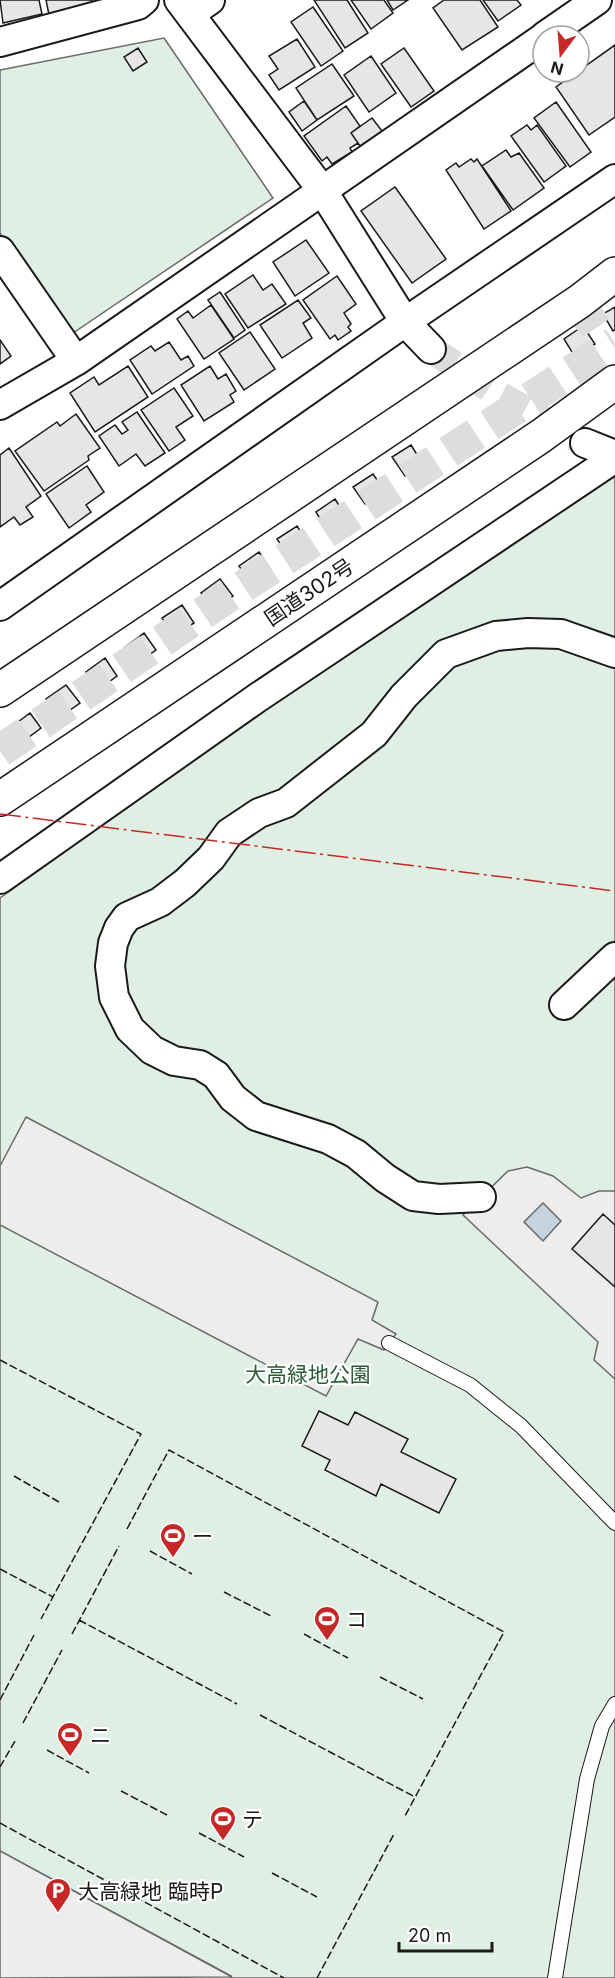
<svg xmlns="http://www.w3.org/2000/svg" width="615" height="1978" font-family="Inter,'Noto Sans JP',sans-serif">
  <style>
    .green { fill: #e0efe3; stroke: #6a6a6a; stroke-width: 1.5 }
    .parking { fill: #ededed; stroke: #6a6a6a; stroke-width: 1.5 }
    .water { fill: #c6d2dc; stroke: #6a6a6a; stroke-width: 1.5 }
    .building { fill: #e6e6e6; stroke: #1a1a1a; stroke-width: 1.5 }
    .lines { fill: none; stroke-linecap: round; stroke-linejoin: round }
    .street-tunnel { stroke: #ddd; stroke-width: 28; stroke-dasharray: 28 14; stroke-linecap: butt }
    .highway-tunnel { stroke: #ddd; stroke-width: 33; stroke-dasharray: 33 16; stroke-linecap: butt }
    .lane-casing { stroke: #1a1a1a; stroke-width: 16 }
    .street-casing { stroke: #1a1a1a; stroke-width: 32 }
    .highway-casing { stroke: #1a1a1a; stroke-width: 36 }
    .lane { stroke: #fff; stroke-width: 14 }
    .street { stroke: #fff; stroke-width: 28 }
    .highway { stroke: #fff; stroke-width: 33 }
    .fence { stroke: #1a1a1a; stroke-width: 1.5; stroke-dasharray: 8 3; stroke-linecap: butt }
    .power { stroke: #c62828; stroke-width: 1.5; stroke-dasharray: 21 4.5 3 4.5; stroke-linecap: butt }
    .labels { text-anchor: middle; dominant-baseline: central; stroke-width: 4.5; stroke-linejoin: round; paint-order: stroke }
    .street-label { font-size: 21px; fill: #1a1a1a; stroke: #fff }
    .park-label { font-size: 21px; fill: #2b5a34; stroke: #fff }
    .poi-label { font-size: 21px; fill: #1a1a1a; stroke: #fff; text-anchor: start }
  </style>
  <rect width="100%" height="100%" fill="#fff"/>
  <path class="green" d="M164,38L273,198L70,335L0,233V70Z
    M598,473L615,478V1978H231V1976L0,1851V898Z"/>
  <path class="parking" d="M26,1117L378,1302L372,1320L396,1334L384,1350L358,1339L326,1396L0,1225V1166Z
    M527,1167L553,1176L581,1198L599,1191H615V1379L594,1360L598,1342L463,1215L508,1171Z
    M0,1851L232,1977L0,1978Z"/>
  <path class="water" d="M543,1203L561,1221L543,1241L524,1222Z"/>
  <path class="building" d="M0,0H39L42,14L3,23Z
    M46,0H92L93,5L49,15Z
    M314,0H347L368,33L345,48Z
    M351,0H384L393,13L371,29Z
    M387,0H408L393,10Z
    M444,0H480L498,27L462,50L433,8Z
    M483,0H517L521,5L498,21Z
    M313,7L343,51L321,66L291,22Z
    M297,39L315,67L279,90L269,75L278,69L269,56Z
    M615,45V117L589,135L556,87Z
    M138,48L147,62L133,71L124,57Z
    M404,48L434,91L411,107L381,64Z
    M371,56L396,93L369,112L344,75Z
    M332,64L354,96L317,120L296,88Z
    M304,101L317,120L302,131L289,112Z
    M556,102L591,152L570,167L534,118Z
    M346,106L360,126L351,133L358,143L350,148L352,152L332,164L327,157L322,161L304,136Z
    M372,118L382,131L360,146L351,133Z
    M527,125L531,130L537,125L566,166L544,182L511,136Z
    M506,150L511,157L519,153L544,188L513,210L482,166Z
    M471,159L474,162L477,159L511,211L484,229L446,170L456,163L459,167Z
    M395,187L446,259L412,283L361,211Z
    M306,240L329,273L295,296L273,262Z
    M253,275L263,290L272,284L286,304L248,328L225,294Z
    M337,276L356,304L344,313L351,324L348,327L351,331L338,340L335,335L330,339L303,300Z
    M220,292L245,330L234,338L208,300Z
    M298,300L311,318L303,323L312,338L282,358L260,325Z
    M211,305L234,339L204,359L177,319L188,311L193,318Z
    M615,307V330L613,331L603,314Z
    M583,326L595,344L575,357L564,339Z
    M250,332L275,369L244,390L219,353Z
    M0,340L11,356L0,364Z
    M169,342L181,360L188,356L194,366L152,394L130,360L151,346L155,351Z
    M128,366L148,397L95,432L70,393L94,377L99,385Z
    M210,366L218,379L226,374L236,391L230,395L234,402L204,421L181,385Z
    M174,388L193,416L176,427L185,440L169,451L141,410Z
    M137,412L165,453L145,466L136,454L119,466L99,436L115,425L122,434L128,430L122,422Z
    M76,414L100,448L88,456L89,460L44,491L15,451L57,422L60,426Z
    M411,445L423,464L405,476L392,457Z
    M9,448L41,496L26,507L33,517L20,525L14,517L0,527V455Z
    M87,466L104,492L86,505L91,512L69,528L46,494Z
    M373,474L384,490L365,504L353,487Z
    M335,499L347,518L327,531L316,512Z
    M297,526L309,544L289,557L277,539Z
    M259,552L271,570L251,584L239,566Z
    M220,579L233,596L214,610L201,593Z
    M182,605L194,623L174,636L162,618Z
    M144,633L156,650L136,664L124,648Z
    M105,658L117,676L98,690L86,672Z
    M66,685L80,703L60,717L46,699Z
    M30,713L41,728L21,743L10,728Z
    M603,1214L615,1225V1287L572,1249Z
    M319,1411L348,1425L355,1412L408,1439L401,1452L456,1479L439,1513L381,1484L376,1496L325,1470L330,1460L302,1446Z"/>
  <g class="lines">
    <path class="street-tunnel" d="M431,349L499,395L585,443"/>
    <path class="highway-tunnel" d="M573,324L615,295
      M0,751L224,599L615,343"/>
    <defs>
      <path id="lane" d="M389,1343L470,1385L521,1426L615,1523
        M555,1978L587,1779L602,1726L615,1704"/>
      <path id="street" d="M179,0L322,190L405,322L431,349
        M190,14L210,0
        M545,36L597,0
        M0,42L138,5L144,0
        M0,251L76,361
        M0,405L76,361L543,38
        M585,443L615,455
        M0,606L405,322L615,179
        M0,879L257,698L615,458
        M564,1005L615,957
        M481,1197L439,1199L413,1196L385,1178L356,1154L328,1139L256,1116L233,1098L216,1075L200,1065L174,1061L152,1050L130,1029L114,997L110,966L113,943L119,928L127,917L160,902L185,883L211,858L229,833L259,813L286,803L374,734L404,696L446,654L496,636L528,633L561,634L615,653"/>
      <path id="highway" d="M0,690L580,301L615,274
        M0,799L541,436L615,382"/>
    </defs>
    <use href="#lane" class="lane-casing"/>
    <use href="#street" class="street-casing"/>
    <use href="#highway" class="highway-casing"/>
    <use href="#lane" class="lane"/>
    <use href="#street" class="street"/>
    <use href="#highway" class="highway"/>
    <path class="fence" d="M0,1360L141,1434L41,1619
      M14,1476L59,1502
      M127,1529L169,1450L504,1632L405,1816
      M150,1551L192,1574
      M0,1569L53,1597
      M224,1592L271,1616
      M79,1620L237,1704
      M72,1634L119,1546
      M304,1634L348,1658
      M380,1677L423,1699
      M0,1700L34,1635
      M260,1715L415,1797
      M23,1723L62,1650
      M47,1750L89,1773
      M0,1767L15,1741
      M121,1791L167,1815
      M0,1823L284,1978
      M199,1833L244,1857
      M272,1873L317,1897
      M317,1978L394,1834"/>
    <path class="power" d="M0,814L615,891"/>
  </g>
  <defs>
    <symbol id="stadium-pin" viewBox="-11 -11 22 30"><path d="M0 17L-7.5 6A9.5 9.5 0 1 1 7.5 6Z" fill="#c62828" stroke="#fff"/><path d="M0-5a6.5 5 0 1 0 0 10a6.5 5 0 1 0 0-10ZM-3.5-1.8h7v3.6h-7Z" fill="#fff"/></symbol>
    <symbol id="parking-pin" viewBox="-11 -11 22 30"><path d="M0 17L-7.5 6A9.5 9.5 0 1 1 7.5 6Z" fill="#c62828" stroke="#fff"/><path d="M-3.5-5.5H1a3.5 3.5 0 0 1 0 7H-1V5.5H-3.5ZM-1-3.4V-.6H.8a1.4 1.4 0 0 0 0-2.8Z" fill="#fff"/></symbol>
  </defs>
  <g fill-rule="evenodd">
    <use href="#stadium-pin" x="158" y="1521" width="30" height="40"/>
    <use href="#stadium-pin" x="312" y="1604" width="30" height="40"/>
    <use href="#stadium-pin" x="55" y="1720" width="30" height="40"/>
    <use href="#stadium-pin" x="208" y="1804" width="30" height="40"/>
    <use href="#parking-pin" x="43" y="1876" width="30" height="40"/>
  </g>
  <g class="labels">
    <g class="street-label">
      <text transform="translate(309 592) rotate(-34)">国道302号</text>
    </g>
    <g class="park-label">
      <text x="308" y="1374">大高緑地公園</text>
    </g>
    <g class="poi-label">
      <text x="192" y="1536">ー</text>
      <text x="346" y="1619">コ</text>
      <text x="90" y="1735">ニ</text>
      <text x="242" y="1819">テ</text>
      <text x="78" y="1891">大高緑地 臨時P</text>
    </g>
  </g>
  <g transform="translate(561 54) rotate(196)"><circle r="28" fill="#ffffff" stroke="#a3a3a3" stroke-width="1.5"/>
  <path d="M0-4.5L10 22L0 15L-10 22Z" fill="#c62828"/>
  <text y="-9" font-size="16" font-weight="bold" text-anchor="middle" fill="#1a1a1a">N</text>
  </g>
  <path d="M399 1942v9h93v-9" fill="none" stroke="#1a1a1a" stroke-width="3"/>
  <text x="408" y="1942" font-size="18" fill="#1a1a1a" stroke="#ffffff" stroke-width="4.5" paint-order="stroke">20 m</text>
</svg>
